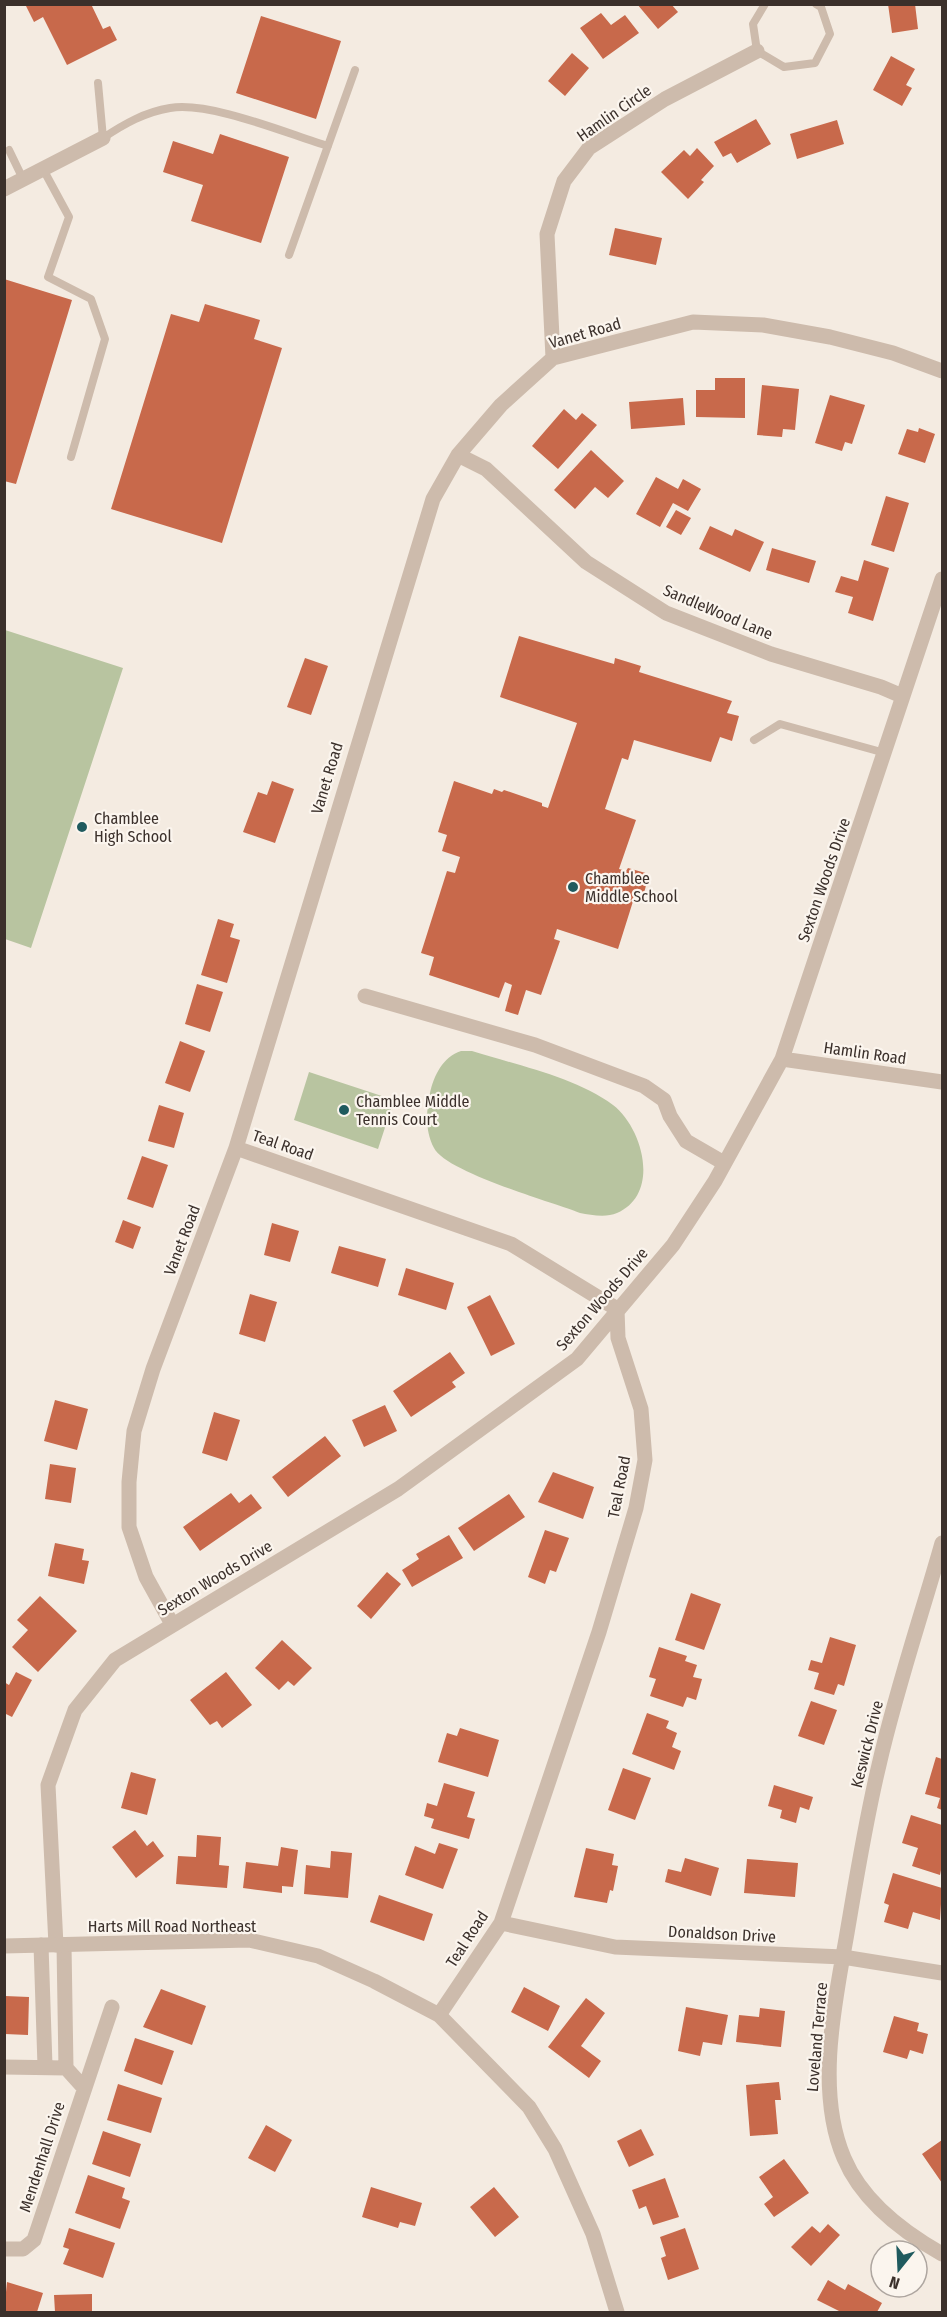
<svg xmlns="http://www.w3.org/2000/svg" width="947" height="2317" font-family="'Fira Sans Condensed',sans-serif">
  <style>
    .green { fill: #b8c4a0 }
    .building { fill: #c8694b }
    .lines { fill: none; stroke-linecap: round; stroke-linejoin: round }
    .service { stroke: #cdbbac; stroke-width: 8 }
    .minor { stroke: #cdbbac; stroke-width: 15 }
    .tertiary { stroke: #cdbbac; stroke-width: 15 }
    .poi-dot { fill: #1f5a5e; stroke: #fbf5ee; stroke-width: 2 }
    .labels { text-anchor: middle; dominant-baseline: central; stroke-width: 4.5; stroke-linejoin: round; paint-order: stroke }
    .street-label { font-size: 16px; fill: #3b302b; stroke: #fbf5ee }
    .poi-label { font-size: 16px; fill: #3b302b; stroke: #fbf5ee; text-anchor: start }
  </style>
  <rect width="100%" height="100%" fill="#f4ebe1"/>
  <path class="green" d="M5,630L123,668L31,948L5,939Z
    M461,1051H472C516,1065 575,1077 613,1105C643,1128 661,1194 617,1213C606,1218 591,1215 580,1213C551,1202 446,1172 434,1148C425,1131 426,1112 430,1093C434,1075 443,1057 461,1051Z
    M309,1072L394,1100L378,1149L294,1120Z"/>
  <path class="building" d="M25,4H91L103,29L110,26L117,40L67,65L43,17L34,22Z
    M637,4H671L678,12L658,29Z
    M888,4H915L918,29L892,33Z
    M601,13L611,25L625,15L639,33L603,59L580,28Z
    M261,16L341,41L316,119L236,93Z
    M572,53L589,68L565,96L548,81Z
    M891,56L915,69L906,85L912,88L902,106L873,90Z
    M756,119L771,144L737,163L731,153L723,157L714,142Z
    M837,120L844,144L797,159L790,134Z
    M220,134L289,157L261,243L191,221L203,185L163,172L173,141L213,154Z
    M697,148L714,166L701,180L704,182L688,199L661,172L684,150L690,156Z
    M615,228L662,238L656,265L609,255Z
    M4,279L72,300L16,484L4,481Z
    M205,304L260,320L254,339L282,348L222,543L111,509L171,314L199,322Z
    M715,378H745V418L696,417V390H715Z
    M762,385L799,389L795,430L783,429L782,437L757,435Z
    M830,395L865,405L852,444L845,442L842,451L815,443Z
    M683,398L685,425L631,429L629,402Z
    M564,409L576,420L582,413L597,425L558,469L532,446Z
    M919,428L935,434L925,463L898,454L907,429L918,432Z
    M591,450L624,481L608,498L595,487L575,509L554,490Z
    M656,477L678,489L683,479L701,489L688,511L673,503L660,527L636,514Z
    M886,496L909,503L894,552L871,545Z
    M676,510L691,518L681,535L666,527Z
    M710,526L732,536L735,529L764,542L750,572L699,549Z
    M772,548L816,561L809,583L766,570Z
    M864,560L889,568L873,621L848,613L853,597L835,592L841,576L858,581Z
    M519,636L614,664L615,658L641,666L639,672L732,701L727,713L739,716L732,741L720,737L711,762L634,740L628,760L622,758L605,809L636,820L619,869L626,871L628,868L649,874L643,897L635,895L618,949L557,929L554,939L560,941L541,995L526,990L518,1015L505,1011L512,985L505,982L499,998L429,975L434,957L421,953L447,871L455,873L460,857L442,851L447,835L438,832L454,781L492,794L494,789L502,792L504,790L542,803V806L548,808L577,723L500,697Z
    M305,658L328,666L311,715L287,707Z
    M272,781L294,789L275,843L243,832L258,792L267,795Z
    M218,919L234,924L230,937L240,940L227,983L201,975Z
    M197,984L223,992L210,1032L185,1024Z
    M180,1041L205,1051L190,1092L165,1083Z
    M159,1105L184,1113L174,1148L148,1141Z
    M142,1156L168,1165L153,1208L127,1199Z
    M123,1220L141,1227L133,1249L115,1242Z
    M272,1223L299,1231L290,1262L264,1255Z
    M339,1246L386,1259L378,1287L331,1273Z
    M406,1268L454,1283L446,1310L398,1295Z
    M250,1294L277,1302L265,1342L239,1334Z
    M490,1295L515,1344L491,1356L467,1307Z
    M450,1352L465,1373L452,1382L456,1387L411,1417L393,1391Z
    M55,1400L88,1409L77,1450L44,1441Z
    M385,1405L397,1431L364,1447L352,1420Z
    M214,1412L240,1420L227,1461L202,1453Z
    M325,1436L341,1456L288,1497L272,1477Z
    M50,1464L76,1468L71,1503L45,1499Z
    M553,1472L594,1487L583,1519L538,1502Z
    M231,1493L239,1503L251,1494L262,1508L200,1551L183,1527Z
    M509,1494L525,1517L474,1551L458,1528Z
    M545,1530L569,1538L556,1572L550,1570L545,1584L528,1577Z
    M449,1535L463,1558L412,1587L402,1570L419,1559L416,1554Z
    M55,1543L84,1549L82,1560L89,1561L84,1584L48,1576Z
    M387,1572L401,1584L371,1619L357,1606Z
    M691,1593L721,1604L704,1650L675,1640Z
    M40,1596L77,1631L38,1672L12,1647L28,1630L17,1620Z
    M830,1637L856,1645L844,1686L838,1684L834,1695L814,1689L819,1673L808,1670L811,1660L822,1663Z
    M282,1640L312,1668L294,1686L288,1681L279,1690L255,1668Z
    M659,1647L687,1656L685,1661L697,1665L693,1677L702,1679L696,1700L687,1697L683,1707L650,1696L656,1679L649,1677Z
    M16,1672L32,1680L12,1717L4,1713V1682L9,1685Z
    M226,1672L252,1705L222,1728L217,1721L210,1725L190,1700Z
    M811,1701L837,1710L824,1745L798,1736Z
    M647,1713L669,1721L666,1728L677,1733L672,1747L681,1751L674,1770L632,1754Z
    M460,1728L499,1740L488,1777L438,1762L447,1733L457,1736Z
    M936,1757L942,1759V1810L937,1808L940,1798L925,1794Z
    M623,1768L651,1778L635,1820L608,1810Z
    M131,1772L156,1779L147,1815L121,1808Z
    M444,1783L475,1792L467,1817L475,1819L469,1839L431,1828L434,1819L424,1816L427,1803L437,1806Z
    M774,1785L813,1797L809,1810L800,1807L796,1823L780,1818L782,1810L768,1806Z
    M911,1815L942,1825V1865L940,1875L912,1866L918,1848L902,1843Z
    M135,1830L147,1846L153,1841L164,1856L136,1878L112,1847Z
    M197,1835L221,1837L219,1865L229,1866L227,1888L176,1884L178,1856L196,1857Z
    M439,1843L458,1849L443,1889L405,1875L415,1846L435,1854Z
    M281,1847L298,1850L293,1887L282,1886V1893L243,1888L246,1862L278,1866Z
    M586,1848L614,1854L612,1865L618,1866L613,1891L610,1890L607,1903L574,1897Z
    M331,1851L352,1853L348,1898L304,1894L306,1865L330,1868Z
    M685,1858L719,1868L711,1896L665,1882L668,1869L681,1872Z
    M747,1859L798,1863L795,1897L744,1893Z
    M893,1873L942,1888L940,1920L913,1912L908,1929L884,1922L889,1905L884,1903Z
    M379,1895L433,1914L424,1941L370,1922Z
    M524,1987L560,2006L548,2031L511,2012Z
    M161,1989L206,2006L192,2045L143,2027Z
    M5,1996L29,1997L28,2035L5,2034Z
    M586,1998L605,2013L581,2046L601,2061L589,2078L548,2047Z
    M686,2007L728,2015L722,2045L703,2042L700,2056L678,2051Z
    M760,2008L785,2011L781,2047L736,2042L739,2015L759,2017Z
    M894,2016L919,2023L917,2031L928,2034L923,2054L910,2050L907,2059L883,2052Z
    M135,2038L174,2051L162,2085L124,2071Z
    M779,2082L781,2100H775L778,2134L750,2136L746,2085Z
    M118,2084L162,2098L151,2133L107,2120Z
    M266,2125L292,2140L275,2172L248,2158Z
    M641,2129L654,2155L629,2167L617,2141Z
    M103,2131L141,2144L130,2177L92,2164Z
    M942,2140V2183L922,2154Z
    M784,2159L809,2193L774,2217L764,2204L773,2197L759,2177Z
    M88,2175L125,2188L122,2198L130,2201L120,2229L75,2213Z
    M665,2178L679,2217L653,2225L646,2206L639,2209L632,2190Z
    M371,2187L422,2203L415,2226L400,2222L398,2228L362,2217Z
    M494,2187L519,2217L495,2237L470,2207Z
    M828,2224L840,2235L811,2266L791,2247L812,2226L820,2233Z
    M69,2228L115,2243L103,2278L63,2264L69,2249L63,2247Z
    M685,2228L699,2269L668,2280L661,2258L666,2256L660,2237Z
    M828,2280L845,2290L848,2284L882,2303L877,2312H841L817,2300Z
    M7,2282L43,2293L37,2312H4Z
    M92,2294V2312H55L54,2295Z"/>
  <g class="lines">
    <path class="service" d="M765,4L753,24L757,51L784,67L815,63L830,34L821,7L816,4
      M98,83L103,138C124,124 145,112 170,108C210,101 288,134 328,146
      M9,150L23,179
      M43,169L69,217L48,277L91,299L105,339L71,457
      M289,255L355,70
      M754,740L780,724L885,753"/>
    <path class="minor" d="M4,189L103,138
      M553,358L547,234L564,181L589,148L665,99L757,51
      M458,455L486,469L586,562L666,613L771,654L881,687L902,696
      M365,996L535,1045L644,1086L664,1100L670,1116L686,1141L724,1163
      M782,1059L942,1082
      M236,1148L511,1244L617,1309L618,1338L641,1409L645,1460L636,1508L599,1632L501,1923L439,2015
      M942,1543C921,1617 896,1690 879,1765C865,1823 856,1881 846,1939C834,2006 816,2093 844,2158C862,2201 903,2232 942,2254
      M172,1624L146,1577L129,1527V1482L134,1431L153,1369L236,1148L433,499L458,455L501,405L553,358L693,322L763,325L830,337L893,353L942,371
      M501,1923L615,1947L843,1957L942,1973
      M41,1945L45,2066
      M56,1945L48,1785L75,1710L115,1660L398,1489L577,1359L673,1245L715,1181L782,1059L942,579
      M64,1945L66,2068
      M4,2067L66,2068L84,2088
      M4,2249H23L34,2240L112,2007"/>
    <path class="tertiary" d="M4,1946L249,1940L318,1956L374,1981L439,2015L529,2107L555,2149L593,2234L617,2312"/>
  </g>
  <g class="poi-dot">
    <circle cx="82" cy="827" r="6"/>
    <circle cx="573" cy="887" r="6"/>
    <circle cx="344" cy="1110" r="6"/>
  </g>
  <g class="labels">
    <g class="street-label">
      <text transform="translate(614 113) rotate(-35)">Hamlin Circle</text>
      <text transform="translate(585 333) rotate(-16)">Vanet Road</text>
      <text transform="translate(718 612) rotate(23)">SandleWood Lane</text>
      <text transform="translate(327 778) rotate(-73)">Vanet Road</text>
      <text transform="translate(824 880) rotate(-71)">Sexton Woods Drive</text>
      <text transform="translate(865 1053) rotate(8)">Hamlin Road</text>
      <text transform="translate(283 1145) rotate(19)">Teal Road</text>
      <text transform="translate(182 1240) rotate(-69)">Vanet Road</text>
      <text transform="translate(602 1299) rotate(-49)">Sexton Woods Drive</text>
      <text transform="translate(619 1487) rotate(-79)">Teal Road</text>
      <text transform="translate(215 1578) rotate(-31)">Sexton Woods Drive</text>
      <text transform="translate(867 1744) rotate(-76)">Keswick Drive</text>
      <text x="172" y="1926">Harts Mill Road Northeast</text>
      <text transform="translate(722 1934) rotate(3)">Donaldson Drive</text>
      <text transform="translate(467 1939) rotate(-57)">Teal Road</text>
      <text transform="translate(817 2037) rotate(-85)">Loveland Terrace</text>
      <text transform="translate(42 2157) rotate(-72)">Mendenhall Drive</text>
    </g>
    <g class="poi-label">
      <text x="94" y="818">Chamblee<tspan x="94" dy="18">High School</tspan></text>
      <text x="585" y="878">Chamblee<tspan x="585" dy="18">Middle School</tspan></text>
      <text x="356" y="1101">Chamblee Middle<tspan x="356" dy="18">Tennis Court</tspan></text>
    </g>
  </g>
  <rect width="947" height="2317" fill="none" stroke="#3b302b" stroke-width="12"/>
  <g transform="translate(899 2269) rotate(198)"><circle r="28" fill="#fbf5ee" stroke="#aea6a0" stroke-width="1.5"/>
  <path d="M0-4.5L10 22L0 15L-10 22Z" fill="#1f5a5e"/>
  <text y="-9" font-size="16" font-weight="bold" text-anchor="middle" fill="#3b302b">N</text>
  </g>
</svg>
